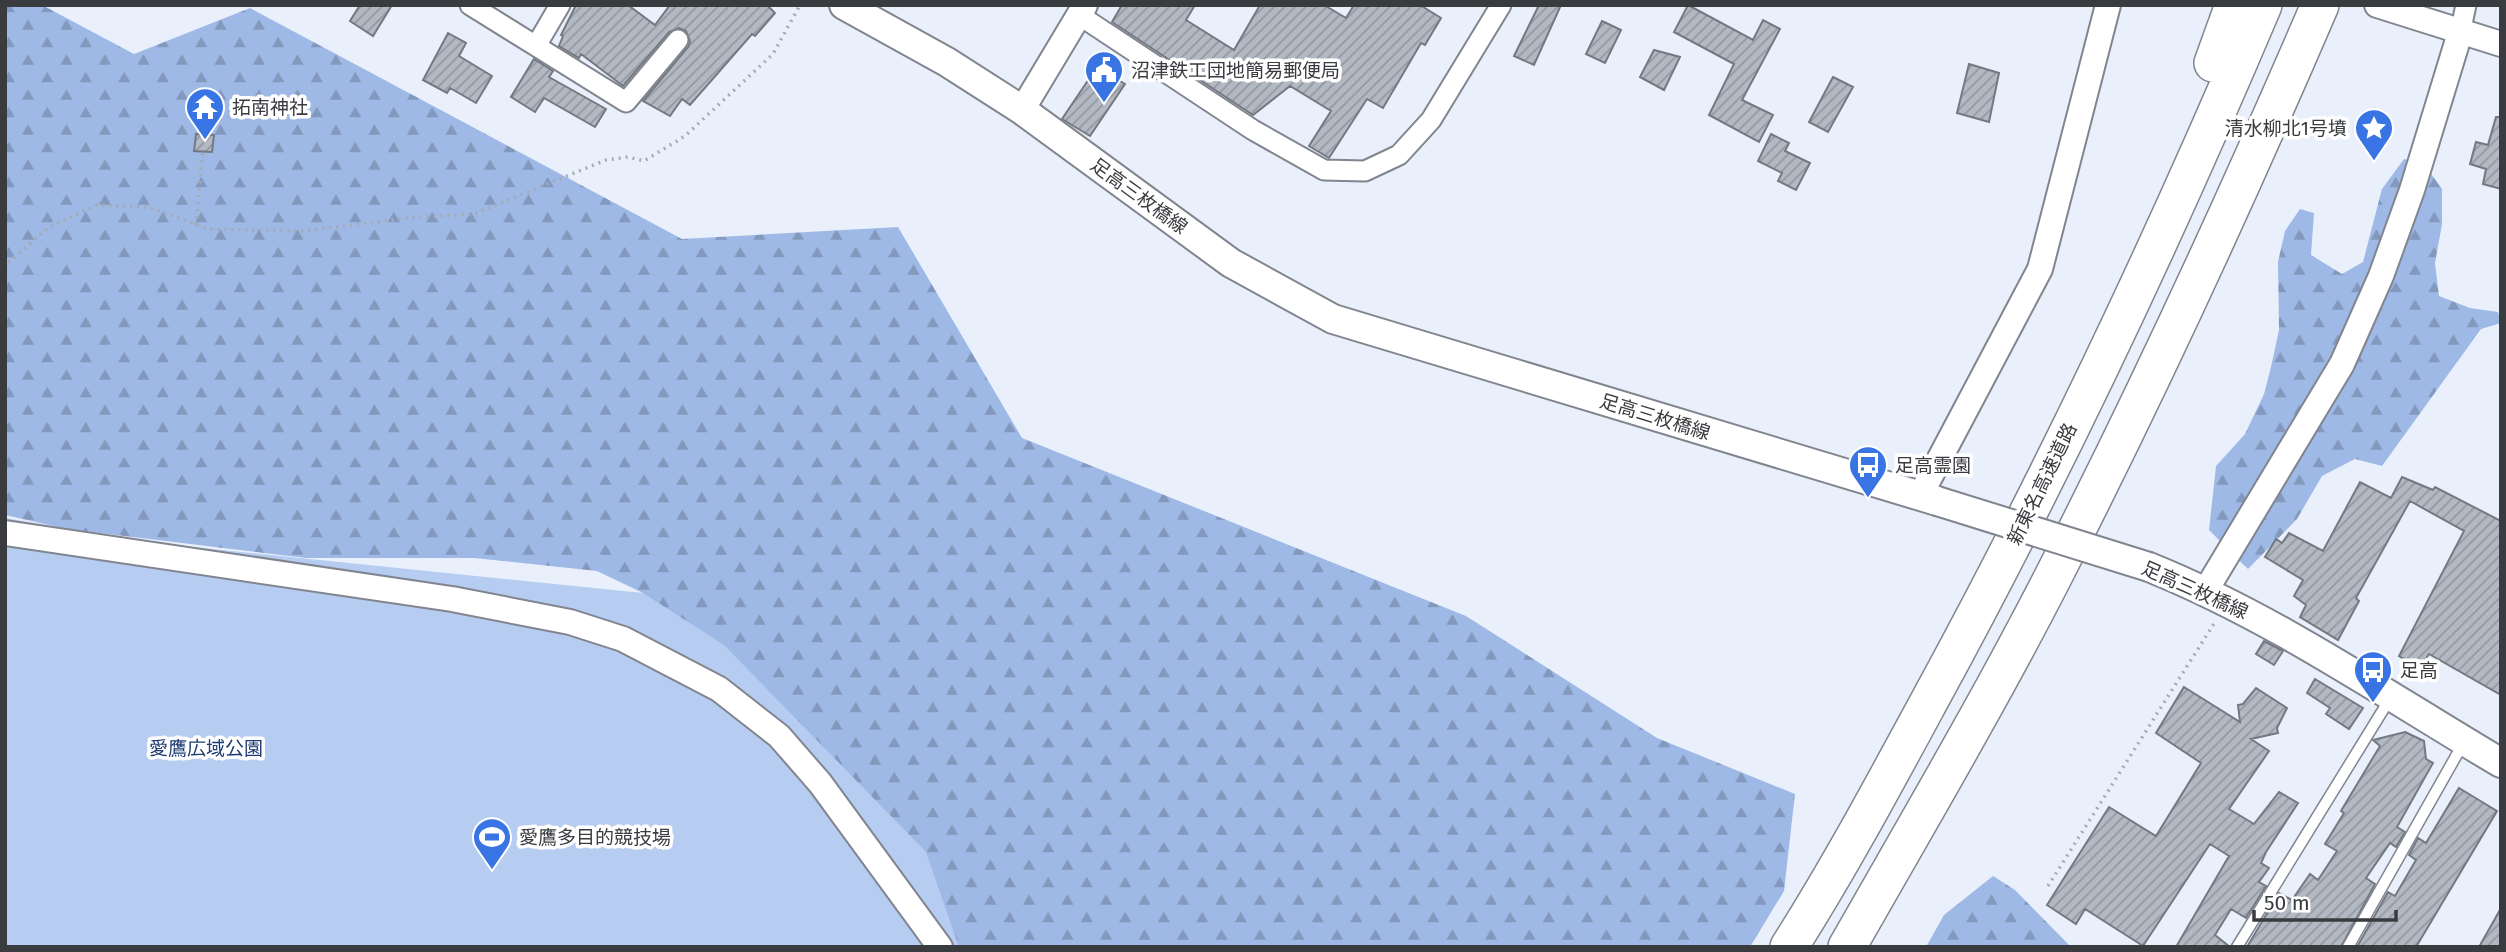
<svg xmlns="http://www.w3.org/2000/svg" width="2506" height="952" font-family="'Fira Sans','Noto Sans JP',sans-serif">
  <style>
    .forest { fill: url(#forest-firs) }
    .green { fill: #b6ccf1 }
    .building { fill: url(#building-hatch); stroke: #737882; stroke-width: 2 }
    .lines { fill: none; stroke-linecap: round; stroke-linejoin: round }
    .service-casing { stroke: #80858f; stroke-width: 13 }
    .minor-casing { stroke: #80858f; stroke-width: 23 }
    .tertiary-casing { stroke: #80858f; stroke-width: 28 }
    .secondary-casing { stroke: #80858f; stroke-width: 32 }
    .motorway-casing { stroke: #80858f; stroke-width: 40 }
    .path { stroke: #a6aab2; stroke-width: 3.5; stroke-dasharray: 2 5; stroke-linecap: butt }
    .service { stroke: #fff; stroke-width: 10 }
    .minor { stroke: #fff; stroke-width: 19 }
    .tertiary { stroke: #fff; stroke-width: 24 }
    .secondary { stroke: #fff; stroke-width: 28 }
    .motorway { stroke: #fff; stroke-width: 37 }
    .secondary-bridge-casing { stroke: #80858f; stroke-width: 32; stroke-linecap: butt }
    .secondary-bridge { stroke: #fff; stroke-width: 28 }
    .labels { text-anchor: middle; dominant-baseline: central; stroke-width: 7; stroke-linejoin: round; paint-order: stroke }
    .poi-label { font-size: 19px; fill: #393b3f; stroke: #fff; text-anchor: start }
    .street-label { font-size: 19px; fill: #393b3f; stroke: #fff }
    .park-label { font-size: 19px; fill: #1d3b72; stroke: #fff }
  </style>
  <defs>
    <pattern id="forest-firs" width="22" height="20" patternUnits="userSpaceOnUse" patternTransform="scale(1.75)"><rect width="22" height="20" fill="#9fb9e7"/><path d="M5 1l3.5 6h-7zM16 11l3.5 6h-7z" fill="#8398bd"/></pattern>
    <pattern id="building-hatch" width="6" height="6" patternUnits="userSpaceOnUse" patternTransform="scale(1.75)"><rect width="6" height="6" fill="#b3b9c3"/><path d="M-1 1l2-2M0 6l6-6M5 7l2-2" fill="none" stroke="#9398a0"/></pattern>
  </defs>
  <rect width="100%" height="100%" fill="#eaf0fb"/>
  <path class="forest" d="M5,5H42L134,54L250,8L682,239L898,227L1022,438L1466,616L1657,738L1795,794L1784,891L1750,947H940L643,593L597,571L474,558H306L67,529L5,515Z
    M2404,159L2424,164L2442,189V224L2435,263L2439,296L2470,308L2498,312L2501,323L2481,329L2382,466L2355,459L2322,476L2297,519L2248,569L2209,530L2216,466L2245,434L2264,394L2271,367L2279,330L2278,262L2285,231L2300,209L2314,213L2311,255L2342,274L2363,262L2382,189Z
    M1993,876L2015,890L2071,947H1926L1944,915Z"/>
  <path class="green" d="M5,518L154,543L643,593L724,645L926,852L959,947H5Z"/>
  <path class="building" d="M360,5H392L373,36L350,21Z
    M576,5H628L655,25L670,5H767L775,13L755,36L752,34L690,105L682,99L670,116L643,101L688,47L690,41L686,31L679,28L669,32L623,86L581,54L579,58L559,46L563,36L561,35Z
    M1122,5H1195L1186,20L1234,50L1260,5H1324L1346,18L1354,5H1420L1441,18L1425,45L1421,43L1383,108L1367,99L1329,158L1309,146L1331,111L1290,86L1253,115L1112,22Z
    M1539,5H1561L1534,65L1514,56Z
    M1688,5L1753,40L1763,20L1780,29L1742,100L1773,115L1759,142L1709,115L1734,64L1674,32Z
    M1602,21L1621,30L1605,63L1586,54Z
    M448,33L466,43L459,56L492,76L476,103L450,88L447,93L423,80Z
    M1654,50L1680,57L1664,90L1640,77Z
    M534,59L553,71L549,77L606,109L595,127L544,98L535,112L511,97Z
    M1969,64L1999,73L1989,122L1957,113Z
    M1097,67L1125,84L1090,136L1062,119Z
    M1833,77L1853,87L1828,132L1809,122Z
    M2496,117H2501V189L2483,184L2486,169L2470,164L2476,142L2488,145Z
    M196,134L214,135L212,152L194,151Z
    M1771,134L1789,143L1785,151L1810,163L1796,190L1778,181L1782,173L1758,161Z
    M2402,477L2433,490L2435,487L2501,521V695L2429,654L2420,668L2399,656L2464,531L2410,501L2356,598L2359,601L2338,640L2300,617L2306,605L2294,596L2303,580L2265,557L2276,539L2282,543L2289,533L2323,551L2360,482L2391,498Z
    M2264,641L2283,651L2274,665L2256,654Z
    M2315,679L2363,708L2349,729L2326,714L2330,708L2307,693Z
    M2184,687L2240,722L2238,705L2243,704L2256,688L2287,708L2277,728L2278,733L2251,739L2269,751L2229,809L2254,824L2279,792L2298,803L2266,852L2261,863L2269,868L2259,882L2266,886L2246,918L2231,909L2215,935L2230,947H2176L2229,856L2210,844L2143,946L2085,909L2076,924L2047,905L2109,807L2156,836L2201,763L2156,733Z
    M2405,732L2424,741L2426,759L2433,763L2397,827L2405,832L2396,847L2390,843L2366,878L2375,884L2341,947H2247L2279,893L2292,900L2310,874L2318,880L2337,851L2325,844L2344,813L2341,811L2380,746L2373,740Z
    M2459,788L2497,811L2416,947H2357L2388,892L2395,896L2416,860L2409,855L2418,838L2426,843Z
    M2501,908V947H2479Z"/>
  <g class="lines">
    <defs>
      <path id="service" d="M2237,947L2391,697
        M2348,947L2464,742"/>
      <path id="minor" d="M470,5L536,46L560,5
        M1079,15L1253,130L1324,170L1365,171L1399,155L1431,120L1501,5
        M2460,33L2466,5
        M536,46L626,102L678,40"/>
      <path id="tertiary" d="M2377,5L2501,44
        M1022,110L1085,5
        M1920,496L2040,269L2108,5
        M5,533L452,599L570,622L623,639L719,689L779,736L820,783L940,947
        M2206,590L2342,364L2381,276L2412,190L2460,33"/>
      <path id="secondary" d="M844,5L947,62L1022,110L1231,263L1333,319L1937,501
        M2149,567C2273,617 2386,695 2501,763"/>
      <path id="motorway" d="M2213,63L2234,5
        M1789,947C1841,865 1887,779 1933,694C2055,470 2164,239 2263,5
        M1847,947C1917,824 1989,702 2053,577C2149,389 2237,198 2320,5"/>
    </defs>
    <use href="#service" class="service-casing"/>
    <use href="#minor" class="minor-casing"/>
    <use href="#tertiary" class="tertiary-casing"/>
    <use href="#secondary" class="secondary-casing"/>
    <use href="#motorway" class="motorway-casing"/>
    <path class="path" d="M196,225L203,151
      M5,276L8,263L49,227L97,205L148,207L209,229L304,231L416,217L474,214L606,160L628,157L644,161L685,136L773,54L800,5
      M2048,886L2215,622"/>
    <use href="#service" class="service"/>
    <use href="#minor" class="minor"/>
    <use href="#tertiary" class="tertiary"/>
    <use href="#secondary" class="secondary"/>
    <use href="#motorway" class="motorway"/>
    <defs>
      <path id="secondary-bridge" d="M1937,501L2149,567"/>
    </defs>
    <use href="#secondary-bridge" class="secondary-bridge-casing"/>
    <use href="#secondary-bridge" class="secondary-bridge"/>
  </g>
  <defs>
    <symbol id="civic-pin" viewBox="-11 -11 22 30"><path d="M0 17L-7.5 6A9.5 9.5 0 1 1 7.5 6Z" fill="#3874e3" stroke="#fff"/><path d="M-.6-6.5H3V-4.5H.6V-3L4-1V1h2V6H-6V1h2V-1L-.6-3ZM-1.2 2.5V6h2.4V2.5Z" fill="#fff"/></symbol>
    <symbol id="temple-pin" viewBox="-11 -11 22 30"><path d="M0 17L-7.5 6A9.5 9.5 0 1 1 7.5 6Z" fill="#3874e3" stroke="#fff"/><path d="M0-6L5-2H3V0L6.5 2.5H4V6H1.5V3h-3V6H-4V2.5H-6.5L-3 0V-2H-5Z" fill="#fff"/></symbol>
    <symbol id="sight-pin" viewBox="-11 -11 22 30"><path d="M0 17L-7.5 6A9.5 9.5 0 1 1 7.5 6Z" fill="#3874e3" stroke="#fff"/><path d="M0-6L1.8-2.2L6-1.7L2.9 1.2L3.7 5.4L0 3.3L-3.7 5.4L-2.9 1.2L-6-1.7L-1.8-2.2Z" fill="#fff"/></symbol>
    <symbol id="bus-pin" viewBox="-11 -11 22 30"><path d="M0 17L-7.5 6A9.5 9.5 0 1 1 7.5 6Z" fill="#3874e3" stroke="#fff"/><path d="M-5-6H5V4H4V6H2V4H-2V6H-4V4H-5ZM-3.5-4V0h7V-4ZM-3.5 1.2v1.5H-2V1.2ZM2 1.2v1.5H3.5V1.2Z" fill="#fff"/></symbol>
    <symbol id="stadium-pin" viewBox="-11 -11 22 30"><path d="M0 17L-7.5 6A9.5 9.5 0 1 1 7.5 6Z" fill="#3874e3" stroke="#fff"/><path d="M0-5a6.5 5 0 1 0 0 10a6.5 5 0 1 0 0-10ZM-3.5-1.8h7v3.6h-7Z" fill="#fff"/></symbol>
  </defs>
  <g fill-rule="evenodd">
    <use href="#civic-pin" x="1082" y="48" width="44" height="60"/>
    <use href="#temple-pin" x="183" y="85" width="44" height="60"/>
    <use href="#sight-pin" x="2352" y="106" width="44" height="60"/>
    <use href="#bus-pin" x="1846" y="443" width="44" height="60"/>
    <use href="#bus-pin" x="2351" y="648" width="44" height="60"/>
    <use href="#stadium-pin" x="470" y="815" width="44" height="60"/>
  </g>
  <g class="labels">
    <g class="poi-label">
      <text x="1131" y="70">沼津鉄工団地簡易郵便局</text>
      <text x="232" y="107">拓南神社</text>
      <text x="2347" y="128" text-anchor="end">清水柳北1号墳</text>
      <text x="1895" y="465">足高霊園</text>
      <text x="2400" y="670">足高</text>
      <text x="519" y="837">愛鷹多目的競技場</text>
    </g>
    <g class="street-label">
      <text transform="translate(1139 196) rotate(36)">足高三枚橋線</text>
      <text transform="translate(1655 417) rotate(17)">足高三枚橋線</text>
      <text transform="translate(2042 484) rotate(-64)">新東名高速道路</text>
      <text transform="translate(2195 590) rotate(24)">足高三枚橋線</text>
    </g>
    <g class="park-label">
      <text x="206" y="748">愛鷹広域公園</text>
    </g>
  </g>
  <rect width="2506" height="952" fill="none" stroke="#393b3f" stroke-width="14"/>
  <path d="M2254 910v10h142v-10" fill="none" stroke="#393b3f" stroke-width="3.5"/>
  <text x="2264" y="910" font-size="21" fill="#393b3f" stroke="#ffffff" stroke-width="5" paint-order="stroke">50 m</text>
</svg>
